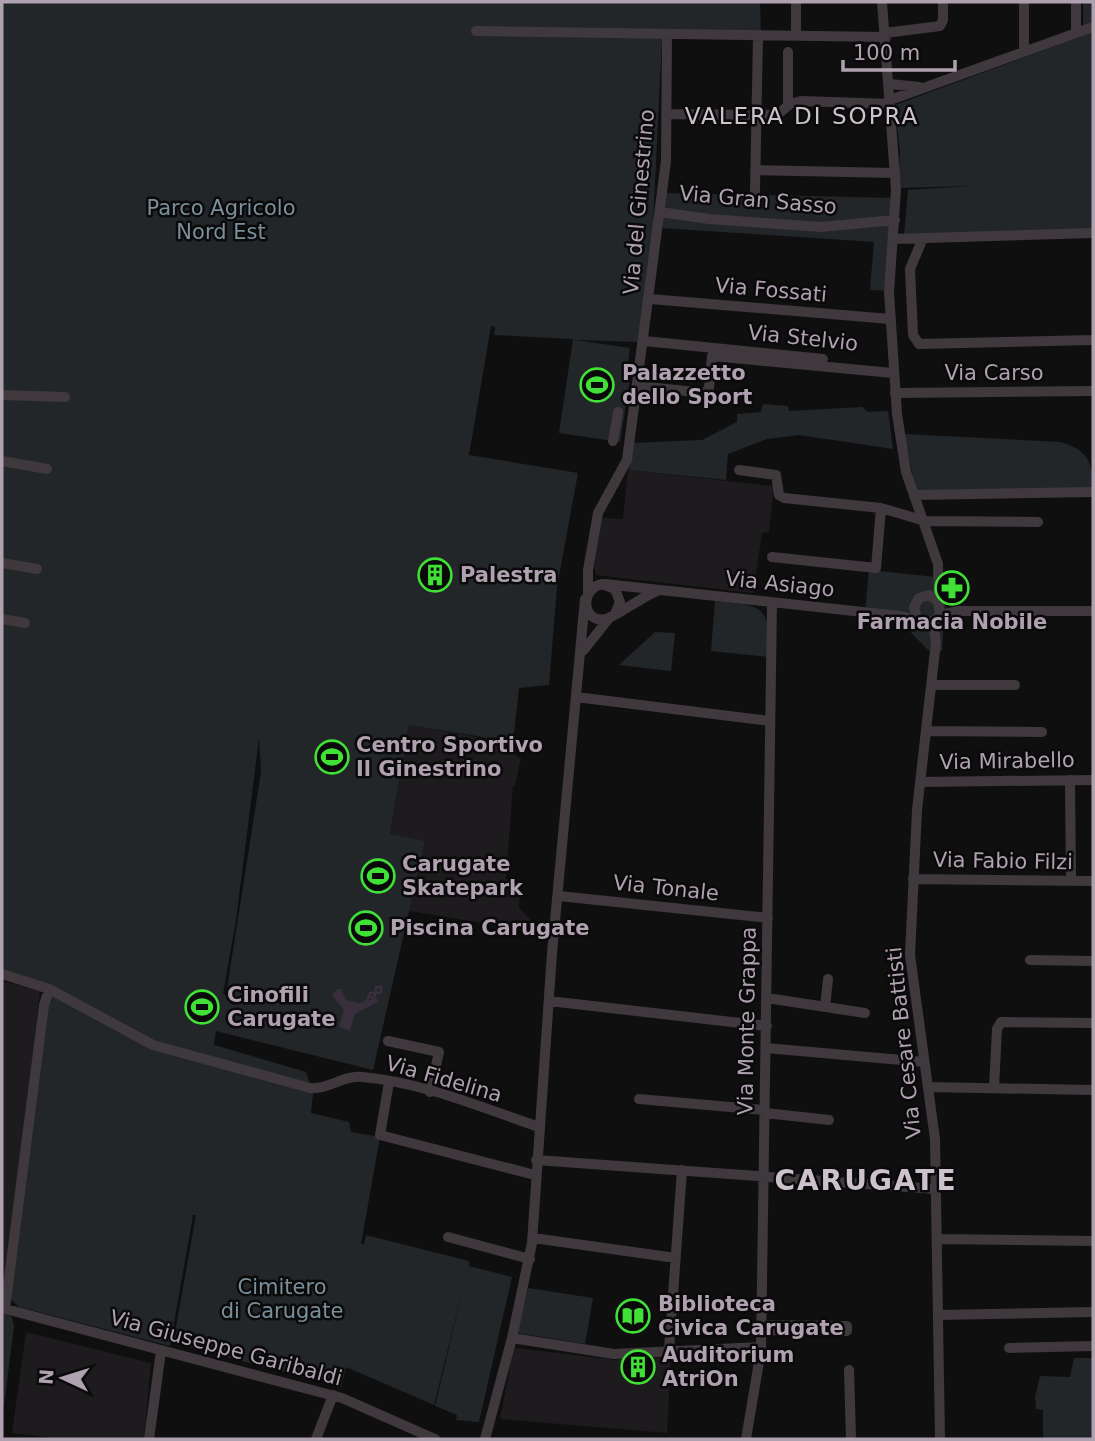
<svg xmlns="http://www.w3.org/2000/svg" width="1095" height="1441" font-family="'DejaVu Sans',sans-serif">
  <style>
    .built { fill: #1d1b1d }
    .green { fill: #222629; fill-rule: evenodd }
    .water { fill: #382e3c }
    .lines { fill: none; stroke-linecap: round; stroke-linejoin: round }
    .stream { stroke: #382e3c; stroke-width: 2.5 }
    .minor { stroke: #3f393e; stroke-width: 10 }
    .labels { text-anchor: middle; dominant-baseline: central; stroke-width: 5; stroke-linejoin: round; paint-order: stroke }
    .street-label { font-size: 21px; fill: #afa1b0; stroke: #0b0a0b }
    .park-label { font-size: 21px; fill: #7a8f9a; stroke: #0b0a0b }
    .poi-label { font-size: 21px; font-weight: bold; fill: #afa1b0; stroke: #0b0a0b; text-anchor: start }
    .neighbourhood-label { font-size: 23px; letter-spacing: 2px; fill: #ccc2cc; stroke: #0b0a0b }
    .district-label { font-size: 28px; font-weight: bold; letter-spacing: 2px; fill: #ccc2cc; stroke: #0b0a0b }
  </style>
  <rect width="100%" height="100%" fill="#100f10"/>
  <path class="built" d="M628,470L774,486L769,532L762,533L753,593L596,575L594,565L602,518L623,519Z
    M409,725L517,744L515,756L521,758L515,786H513L506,879L521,882L519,907L533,923L531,931L409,911L425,841L390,835Z
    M2,981L40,991L3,1307H2Z
    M26,1332L151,1363L144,1439H61L12,1433Z
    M516,1348L617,1360L621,1356L671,1358L667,1433L500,1419L513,1351Z"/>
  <path class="green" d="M2,2H760L761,38L662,39L653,224L638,342L575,340L630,348L628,365L632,366L620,442L559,433L573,339L494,335L495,327L491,326L469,455L578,473L557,587L549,685L519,688L513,742L409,725L390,834L425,841L373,1070L216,1031L214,1045L306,1072L313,1094L311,1113L349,1122L351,1132L380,1137L361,1244H364L366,1235L469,1261V1266L512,1277L479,1422L456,1420L457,1415L435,1406L465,1280L434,1405L346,1367L341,1387L173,1343L196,1215H193L170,1346L19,1307L9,1298L51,986L2,969ZM259,738L261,772L226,995L223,994L236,920Z
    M1083,2H1093V231L904,236L908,190L971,186L898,188L900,153L895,105L1083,36Z
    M665,193L897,198L890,291L870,290L874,242L662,228Z
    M763,404L788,406L789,411L862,407L868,412L888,411L893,449L799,435L767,439L728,454L726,480L629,470L632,443L702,440L737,422V414L761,412Z
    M904,434L1060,442C1089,450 1093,463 1093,492H916Z
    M869,570L946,578L945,607L957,611L944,614L942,651L928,650L894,615L865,612Z
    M715,601C765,606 770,605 768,657L711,651Z
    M655,632L675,633L671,671L619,665Z
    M528,1288L593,1298L585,1344L517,1333Z
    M2,1311L12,1317L14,1327L2,1420Z
    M1074,1358H1093V1439H1043V1410L1036,1409L1035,1397L1040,1376L1070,1377Z"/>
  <path class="water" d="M337,989H341L346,1000L363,1004L376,997L378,1002L355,1014L350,1031L339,1027L344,1010L332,995Z"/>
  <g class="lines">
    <path class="stream" d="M361,1004L367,1001L370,993C373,992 377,994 381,992V987H376L375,995L371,998"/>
    <path class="minor" d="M796,2V36
      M882,2L896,190L889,292L897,414L906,472L938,564L939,602
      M476,31L886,37
      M885,33L940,26L943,20V2
      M1076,33V2
      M1024,51V2
      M890,84L919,87
      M890,100L1093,27
      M788,106V52
      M668,114L777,115L790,104L801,101L890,104
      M755,170L895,173
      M755,191L758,36
      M660,212L709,219L821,227L895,220
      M923,238L910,269L913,335L919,344L1093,340
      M893,239L1093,233
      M650,299L890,319
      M644,341L823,359
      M638,386L705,393L709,388L712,356L893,373
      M895,393L1093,391
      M2,395L65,397
      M613,441L618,412
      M2,461L47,469
      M739,470L776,475L779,495L784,498L881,508L925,521L1038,522
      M914,495L1093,492
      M772,557L876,568L881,508
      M2,563L37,569
      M605,584L899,616C914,618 929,629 940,615L938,601L929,595L919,598L914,607L917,618
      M588,592V570L598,513L627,460L666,161L667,35
      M615,614L620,602L615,589L602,584C579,589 582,624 606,619C615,617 642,597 657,591
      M940,615L957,611H1093
      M2,619L25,623
      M933,622L936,642L917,810L910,955L935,1139L940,1439
      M583,651L610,617
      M933,685H1015
      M576,697L770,721
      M928,731L1042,732
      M1070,780L1071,880
      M920,782L1093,780
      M913,879L1093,881
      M559,896L768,918
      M1030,960L1093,961
      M2,974L49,989L153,1045L310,1088C328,1090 343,1075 362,1077C422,1082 483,1108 539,1127
      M767,998L865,1013
      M549,1001L767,1026
      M825,1007L828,979
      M388,1041L439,1052L430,1092
      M766,1048L924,1062
      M389,1082L380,1135L535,1175
      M928,1087L1093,1090
      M994,1088L997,1029L1001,1022L1093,1023
      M639,1099L765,1110
      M765,1113L829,1120
      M536,1160L935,1189
      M448,1237L530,1259
      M533,1238L676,1258
      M937,1239L1093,1241
      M2,1308L342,1398L435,1439
      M5,1309L44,1005L49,989
      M938,1315L1093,1312
      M761,1330L847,1331V1326L761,1325
      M512,1338L614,1354L761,1347
      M1009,1348L1093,1346
      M669,1350L682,1170
      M849,1370L851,1439
      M149,1439L161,1351
      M316,1439L333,1395
      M485,1439L512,1338L532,1243L552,953L585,599
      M746,1439L761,1350L772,603"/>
  </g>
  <defs>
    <symbol id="stadium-ring" viewBox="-11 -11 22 22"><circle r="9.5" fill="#0b0a0b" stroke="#41e037" stroke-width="1.5"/><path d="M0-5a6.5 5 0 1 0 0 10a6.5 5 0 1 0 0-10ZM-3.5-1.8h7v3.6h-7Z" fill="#41e037"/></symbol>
    <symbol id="building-ring" viewBox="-11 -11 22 22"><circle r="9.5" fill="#0b0a0b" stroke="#41e037" stroke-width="1.5"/><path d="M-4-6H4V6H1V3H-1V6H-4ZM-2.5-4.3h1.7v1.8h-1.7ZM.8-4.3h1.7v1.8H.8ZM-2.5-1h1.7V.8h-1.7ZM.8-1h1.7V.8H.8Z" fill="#41e037"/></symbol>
    <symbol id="pharmacy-ring" viewBox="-11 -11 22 22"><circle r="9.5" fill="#0b0a0b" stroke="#41e037" stroke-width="1.5"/><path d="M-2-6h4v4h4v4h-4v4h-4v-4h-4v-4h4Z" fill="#41e037"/></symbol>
    <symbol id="library-ring" viewBox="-11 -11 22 22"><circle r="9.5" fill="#0b0a0b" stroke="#41e037" stroke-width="1.5"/><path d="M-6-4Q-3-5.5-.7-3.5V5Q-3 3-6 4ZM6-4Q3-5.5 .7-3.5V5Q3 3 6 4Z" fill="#41e037"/></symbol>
  </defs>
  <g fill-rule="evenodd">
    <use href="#stadium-ring" x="578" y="366" width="38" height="38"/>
    <use href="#building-ring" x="416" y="556" width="38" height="38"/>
    <use href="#pharmacy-ring" x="933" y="569" width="38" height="38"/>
    <use href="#stadium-ring" x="313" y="738" width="38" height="38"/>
    <use href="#stadium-ring" x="359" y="857" width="38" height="38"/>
    <use href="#stadium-ring" x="347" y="909" width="38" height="38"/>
    <use href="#stadium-ring" x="183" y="988" width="38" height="38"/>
    <use href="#library-ring" x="614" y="1297" width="38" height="38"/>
    <use href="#building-ring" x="619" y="1348" width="38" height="38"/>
  </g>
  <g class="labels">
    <g class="street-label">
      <text transform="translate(758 200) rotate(5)">Via Gran Sasso</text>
      <text transform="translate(639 202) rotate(-85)">Via del Ginestrino</text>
      <text transform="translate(771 290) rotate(5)">Via Fossati</text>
      <text transform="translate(803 338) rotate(6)">Via Stelvio</text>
      <text x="994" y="373">Via Carso</text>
      <text transform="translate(780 584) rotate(6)">Via Asiago</text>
      <text transform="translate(1007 761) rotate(-1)">Via Mirabello</text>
      <text transform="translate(1003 861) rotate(1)">Via Fabio Filzi</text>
      <text transform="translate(666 888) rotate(6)">Via Tonale</text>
      <text transform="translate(747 1021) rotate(-89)">Via Monte Grappa</text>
      <text transform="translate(904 1043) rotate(-96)">Via Cesare Battisti</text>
      <text transform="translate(444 1079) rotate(16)">Via Fidelina</text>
      <text transform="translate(226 1348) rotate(15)">Via Giuseppe Garibaldi</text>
    </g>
    <g class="park-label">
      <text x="221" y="208">Parco Agricolo<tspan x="221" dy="24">Nord Est</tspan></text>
      <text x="282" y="1287">Cimitero<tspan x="282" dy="24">di Carugate</tspan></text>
    </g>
    <g class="poi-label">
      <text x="622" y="373">Palazzetto<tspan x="622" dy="24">dello Sport</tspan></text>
      <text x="460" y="575">Palestra</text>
      <text x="952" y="622" text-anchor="middle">Farmacia Nobile</text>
      <text x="356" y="745">Centro Sportivo<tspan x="356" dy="24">Il Ginestrino</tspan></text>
      <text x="402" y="864">Carugate<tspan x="402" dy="24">Skatepark</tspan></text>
      <text x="390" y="928">Piscina Carugate</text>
      <text x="227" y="995">Cinofili<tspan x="227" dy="24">Carugate</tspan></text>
      <text x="658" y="1304">Biblioteca<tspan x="658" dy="24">Civica Carugate</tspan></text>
      <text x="662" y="1355">Auditorium<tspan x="662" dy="24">AtriOn</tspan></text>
    </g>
    <g class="neighbourhood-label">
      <text x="802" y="116">VALERA DI SOPRA</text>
    </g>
    <g class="district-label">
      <text x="866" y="1180">CARUGATE</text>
    </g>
  </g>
  <rect width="1095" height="1441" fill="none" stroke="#afa1b0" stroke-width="7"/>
  <g transform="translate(63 1378) rotate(274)" stroke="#0b0a0b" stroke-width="5" paint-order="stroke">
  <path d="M0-5L12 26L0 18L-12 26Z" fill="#afa1b0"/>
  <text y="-10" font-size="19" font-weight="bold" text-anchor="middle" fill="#afa1b0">N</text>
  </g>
  <path d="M843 60v10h112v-10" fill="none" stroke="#afa1b0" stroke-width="3.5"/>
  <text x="853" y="60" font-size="21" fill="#afa1b0" stroke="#0b0a0b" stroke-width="5" paint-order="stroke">100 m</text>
</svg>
